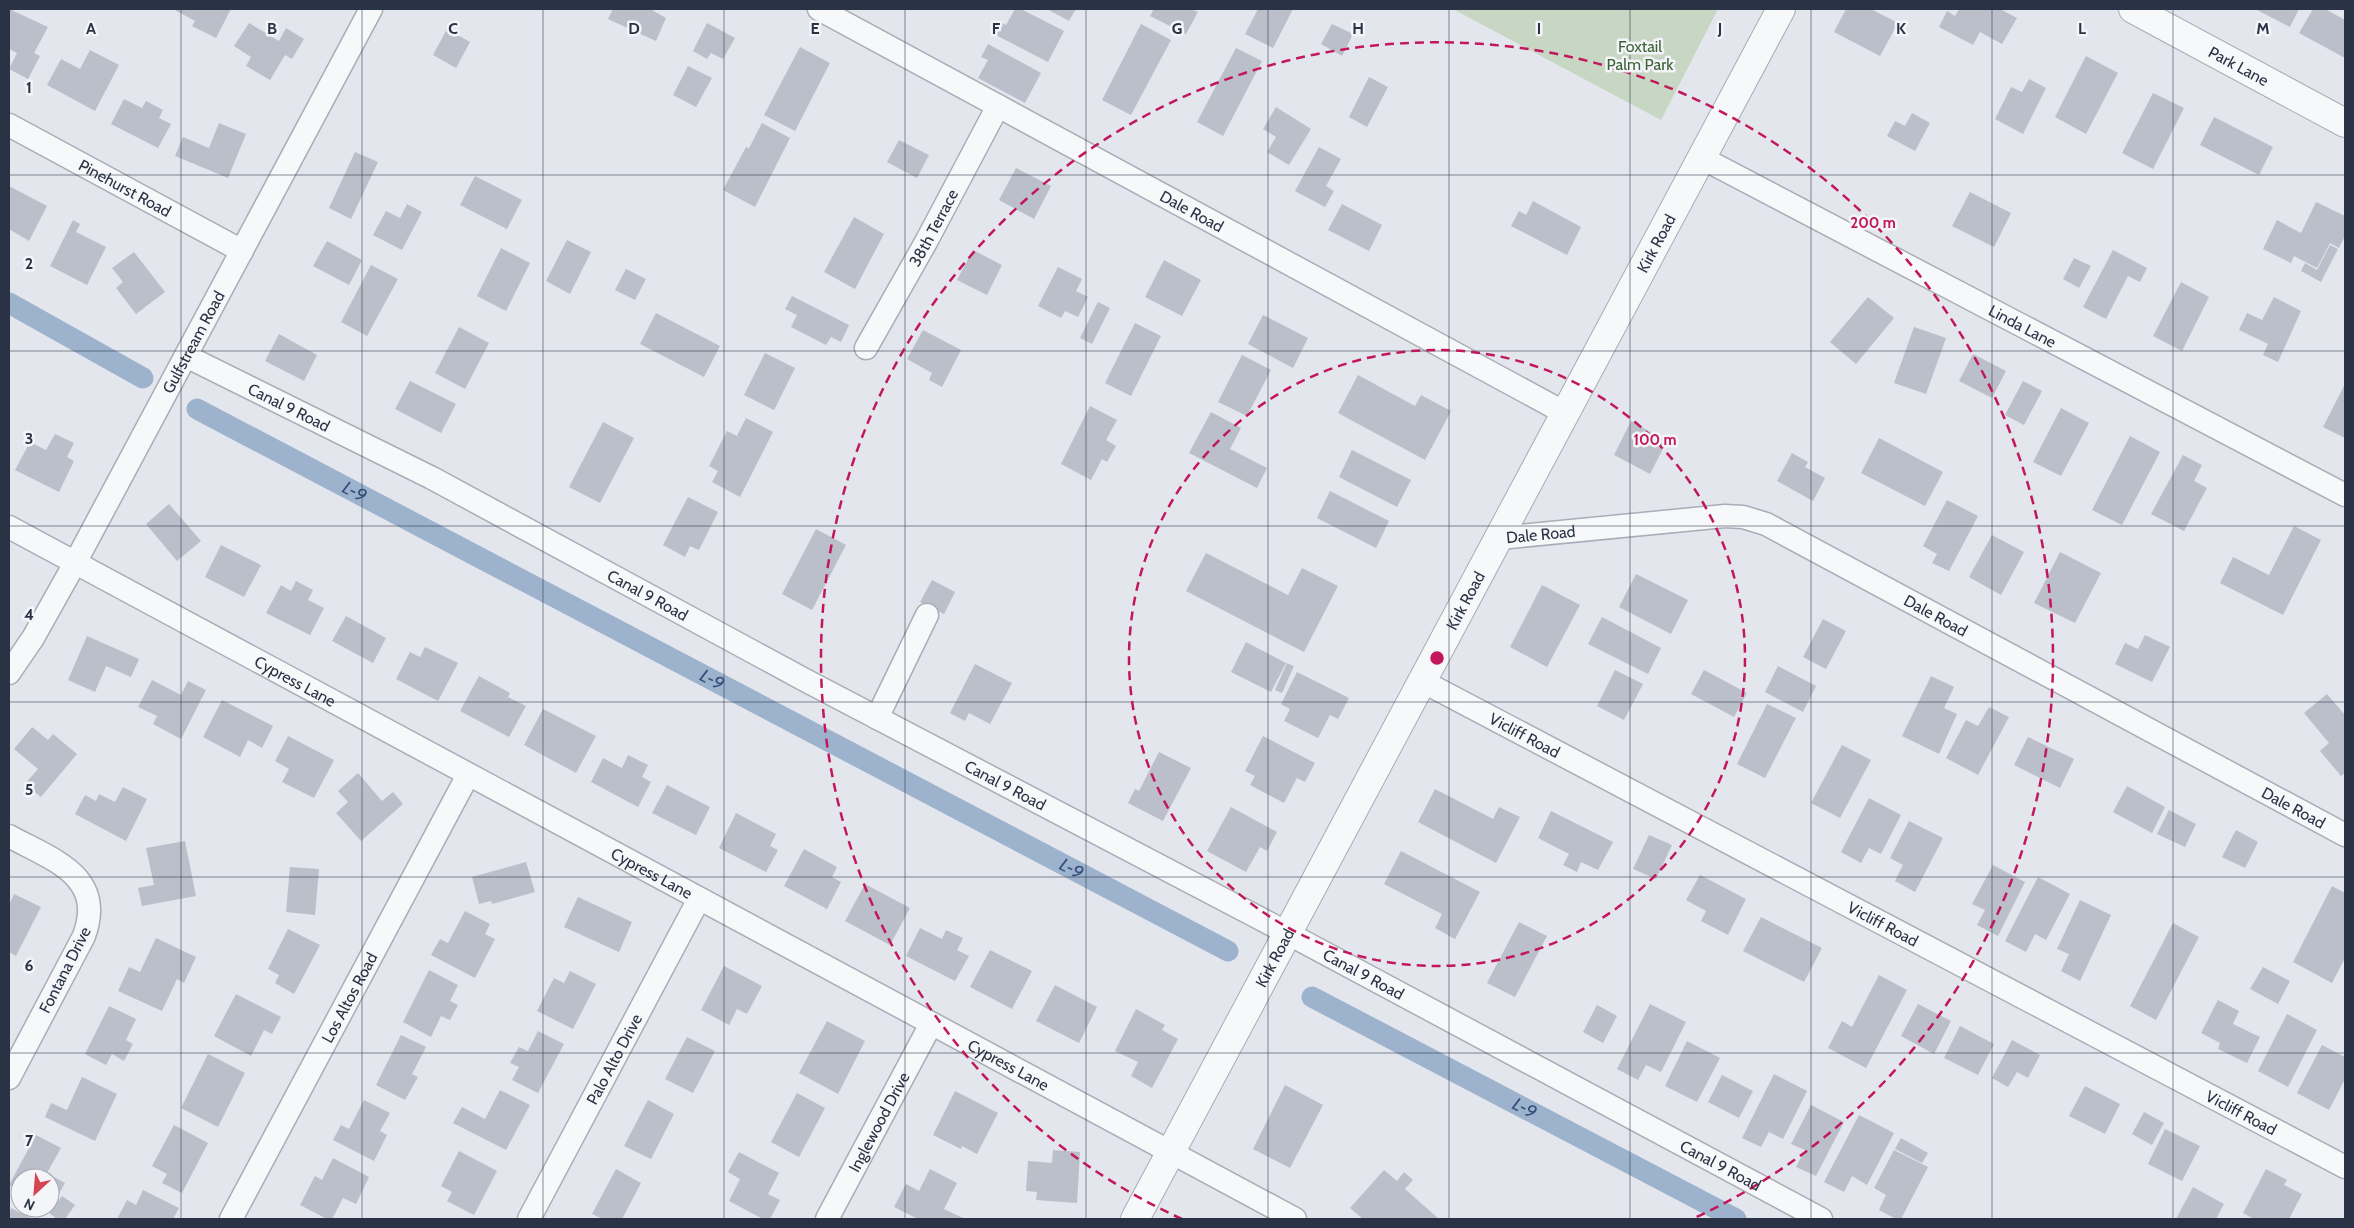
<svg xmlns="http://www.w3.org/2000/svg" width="2354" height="1228" font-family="Cabin,sans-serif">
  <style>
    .green { fill: #c8d6c4 }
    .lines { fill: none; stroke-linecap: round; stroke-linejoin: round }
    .canal { stroke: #9db2cd; stroke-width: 21 }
    .building { fill: #babfca }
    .minor-casing { stroke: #a8adb7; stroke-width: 25 }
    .tertiary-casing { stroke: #a8adb7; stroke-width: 30 }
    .minor { stroke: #f7f8fa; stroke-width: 22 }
    .tertiary { stroke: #f7f8fa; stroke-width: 28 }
    .grid { fill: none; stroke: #2a3345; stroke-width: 1; stroke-opacity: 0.55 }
    .ring { fill: none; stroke: #c2185b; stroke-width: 2.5; stroke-dasharray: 9 6 }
    .labels { text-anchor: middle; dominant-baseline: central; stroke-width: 5; stroke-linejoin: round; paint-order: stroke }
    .park-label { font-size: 16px; fill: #3c6236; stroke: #f3f5f9 }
    .street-label { font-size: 16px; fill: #2a3345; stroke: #f3f5f9 }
    .water-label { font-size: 18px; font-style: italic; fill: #324f7c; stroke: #f3f5f9 }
    .grid-label { font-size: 16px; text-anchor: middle; font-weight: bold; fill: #2a3345; stroke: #f3f5f9; stroke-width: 5; stroke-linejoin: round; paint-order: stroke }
    .centre { fill: #c2185b; stroke: #f3f5f9; stroke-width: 2.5 }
    .ring-label { font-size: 15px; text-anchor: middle; font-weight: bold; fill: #c2185b; stroke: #f3f5f9; stroke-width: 5; stroke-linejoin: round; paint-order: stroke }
  </style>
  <rect width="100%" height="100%" fill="#e3e6ec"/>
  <path class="green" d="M1453,9H1718L1661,120Z"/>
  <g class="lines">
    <g class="canal">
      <path d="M9,303L143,378"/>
      <path id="s1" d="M197,409L1228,951"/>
      <path id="s2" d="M1312,997L1736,1219"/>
    </g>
  </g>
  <path class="building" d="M9,9L48,27L34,53L40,56L28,79L9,69L17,53L9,49Z
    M173,9H231L216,38L192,26L195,21Z
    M613,9H650L666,18L656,41L608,19Z
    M1015,9H1021L1064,31L1048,62L992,33L998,21L1006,25Z
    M1047,9H1076L1069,21Z
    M1154,9H1192L1198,12L1186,34L1150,16Z
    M1258,9H1293L1273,48L1245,34Z
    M1846,9H1871L1898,23L1880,56L1834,32Z
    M1959,9H2000L2017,18L2002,44L1980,32L1973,45L1939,27L1947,11L1955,16Z
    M2255,9H2299L2290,27Z
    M2313,9H2325L2345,20V58L2299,33Z
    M249,23L279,41L286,28L304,39L292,59L285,55L270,80L246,66L251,57L234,46Z
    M707,23L735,38L723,59L711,53L707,59L693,51Z
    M1141,24L1171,40L1131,115L1102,100Z
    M1332,24L1353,34L1342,56L1321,44Z
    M447,29L470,42L456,68L433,55Z
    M988,44L1041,73L1025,103L978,78L988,60L981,57Z
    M800,47L830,63L795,131L764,115Z
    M1236,48L1262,61L1223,136L1197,122Z
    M90,50L119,65L95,111L47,85L61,59L80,69Z
    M2086,56L2118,73L2086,134L2055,117Z
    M688,66L712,78L696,107L673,95Z
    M1369,77L1388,87L1367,127L1349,117Z
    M2029,79L2046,88L2023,134L1995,119L2011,87L2022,92Z
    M2153,93L2184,108L2153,169L2122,153Z
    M124,99L142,108L146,101L163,110L159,118L171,124L158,148L111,124Z
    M1276,107L1311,129L1289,165L1267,152L1276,137L1263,129Z
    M1912,113L1930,123L1915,151L1887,136L1895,121L1905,126Z
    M2214,117L2273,147L2259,175L2200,145Z
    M219,123L246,134L228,178L175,156L183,137L209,148Z
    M762,123L790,138L755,207L723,190L746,147L749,148Z
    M899,140L929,155L917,178L887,162Z
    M1319,147L1341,159L1326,186L1334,191L1325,207L1295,191Z
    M355,152L378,162L351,219L329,208Z
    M1016,168L1051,186L1034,219L999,200Z
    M475,176L522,200L507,229L460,205Z
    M9,186L47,206L29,241L9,229Z
    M1970,192L2011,213L1994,247L1952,226Z
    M1533,201L1581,227L1567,255L1511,226L1519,211L1526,215Z
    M2316,202L2345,216V236L2339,248L2330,243L2317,268L2294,256L2291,263L2263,249L2277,220L2301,233Z
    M407,204L422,212L402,250L373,235L386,211L400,218Z
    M1342,204L1382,225L1369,251L1328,230Z
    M854,217L884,234L855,289L824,272Z
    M73,220L80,224L76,232L106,247L87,285L50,266Z
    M567,240L591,252L570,294L546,281Z
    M327,241L362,260L349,285L313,266Z
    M2330,245L2338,249L2321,282L2301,271L2305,263L2317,270Z
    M501,248L530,263L506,311L477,296Z
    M973,250L1002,265L987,295L957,280Z
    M2113,250L2147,268L2140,282L2128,276L2106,319L2083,307Z
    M134,252L165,292L136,314L116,288L123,282L112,268Z
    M2074,258L2091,266L2079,288L2063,279Z
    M1164,260L1201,280L1182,316L1145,297Z
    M371,265L398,279L367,336L341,322Z
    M1058,267L1082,279L1076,291L1088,297L1078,317L1065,311L1061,318L1038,306Z
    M626,269L646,279L635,300L615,290Z
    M2181,282L2209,297L2182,351L2153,336Z
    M792,296L849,325L841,342L831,337L826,345L791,327L797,315L785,309Z
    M1868,297L1894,318L1856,364L1830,342Z
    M2274,297L2301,311L2278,362L2263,355L2268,344L2239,330L2247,313L2262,320Z
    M1098,302L1110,308L1092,344L1080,338Z
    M656,313L720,346L704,377L640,344Z
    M1263,315L1308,338L1293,368L1248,344Z
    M1135,323L1161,336L1131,396L1105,383Z
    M459,327L489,343L465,389L435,373Z
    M1914,327L1946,338L1926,394L1894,383Z
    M923,330L961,350L942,387L929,380L932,373L907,359Z
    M279,334L317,355L304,381L265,361Z
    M765,353L795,368L774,410L744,395Z
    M1973,354L2006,371L1992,398L1959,381Z
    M1242,355L1271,370L1247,416L1218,402Z
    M1358,375L1415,406L1421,395L1451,411L1425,460L1338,413Z
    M410,381L456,404L441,433L395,409Z
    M2023,381L2042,391L2024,425L2005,415Z
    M2345,384V438L2323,427Z
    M1090,406L1117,420L1106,440L1116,446L1107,462L1102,459L1091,480L1061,464Z
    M2061,408L2089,423L2061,476L2033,462Z
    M1211,412L1241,428L1230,449L1267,468L1257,488L1189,453Z
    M746,418L773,432L740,497L712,482L718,471L709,466L727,431L737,436Z
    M1631,421L1667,441L1650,474L1614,455Z
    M603,422L634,438L600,503L569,487Z
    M55,434L74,443L67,457L74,461L59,492L15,470L30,442L46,450Z
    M2130,436L2160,452L2122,525L2092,510Z
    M1879,438L1943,472L1925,506L1861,473Z
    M1352,450L1411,480L1397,507L1339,477Z
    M1792,453L1808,462L1805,467L1825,478L1813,501L1777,481Z
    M2183,455L2202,465L2194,481L2207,488L2184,531L2151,514Z
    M1330,491L1389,521L1376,548L1317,518Z
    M688,497L718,512L699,550L690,546L685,557L663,545Z
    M1947,500L1978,516L1949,571L1932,563L1937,554L1923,546Z
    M169,504L201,541L177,561L146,524Z
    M2294,526L2321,540L2283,615L2220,583L2233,557L2269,575Z
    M816,529L846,545L812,610L782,594Z
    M1992,535L2024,552L2001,595L1969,577Z
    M221,545L261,565L244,597L205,577Z
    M2060,552L2101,573L2075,623L2034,603Z
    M1206,553L1288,595L1302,568L1338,586L1304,652L1186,591Z
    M1636,574L1688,600L1671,634L1619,607Z
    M932,580L955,592L944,614L920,602Z
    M296,581L313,590L308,600L324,608L310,635L266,613L281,585L291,591Z
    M1542,585L1580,605L1547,667L1510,647Z
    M346,616L386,638L373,663L332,641Z
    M1602,617L1661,648L1648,674L1588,644Z
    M1823,619L1846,631L1826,669L1803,657Z
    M2145,635L2170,647L2152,682L2115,664L2125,643L2138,649Z
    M87,636L139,659L131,677L106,666L95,692L68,680Z
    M1246,642L1286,663L1271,692L1231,672Z
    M425,647L458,663L438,701L396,679L410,652L420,657Z
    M1287,663L1294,666L1282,693L1275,690Z
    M975,664L1012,683L990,724L969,713L965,721L950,713Z
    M1778,666L1816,686L1803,712L1765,692Z
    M1615,670L1643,684L1624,720L1597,706Z
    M1704,670L1747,693L1734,717L1691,694Z
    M1297,672L1349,698L1338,719L1330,715L1318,738L1284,721L1290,709L1281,704Z
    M479,676L510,693L508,697L526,706L509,737L460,711Z
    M1931,676L1954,687L1944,708L1957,714L1939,754L1902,736Z
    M152,680L181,695L188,681L206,690L181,739L153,724L157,716L138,707Z
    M2327,694L2345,715V773L2341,776L2320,751L2329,743L2304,713Z
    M222,700L273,726L262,748L248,740L240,757L203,737Z
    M1767,704L1796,718L1765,778L1737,764Z
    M1989,707L2009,717L1978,775L1946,758L1966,720L1978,726Z
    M543,709L596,736L576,773L524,745Z
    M32,727L48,740L53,734L77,754L41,797L25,784L38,769L14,749Z
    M288,736L334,760L314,798L282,782L289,769L275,761Z
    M1263,736L1315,763L1305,782L1297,778L1284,803L1250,785L1255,776L1245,771Z
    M2028,737L2074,759L2060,788L2014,765Z
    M1842,745L1871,760L1840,818L1811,803Z
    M1159,752L1191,768L1163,821L1128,803L1135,789L1139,791Z
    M628,755L648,765L642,777L651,782L638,807L591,782L603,758L622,768Z
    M358,773L382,801L393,792L403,804L361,841L336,813L348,802L338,791Z
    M667,785L710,807L696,835L652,813Z
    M2127,786L2165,807L2152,833L2113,812Z
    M123,787L147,799L126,841L75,814L85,795L96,801L99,794L115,802Z
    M1435,789L1493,819L1499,807L1520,817L1496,863L1418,822Z
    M1869,798L1901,815L1881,854L1869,848L1861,863L1841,852Z
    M1231,807L1277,832L1267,851L1260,847L1246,872L1207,851Z
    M2169,810L2196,824L2185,847L2157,834Z
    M1551,811L1613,842L1598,870L1581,862L1577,872L1563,865L1569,854L1538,838Z
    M736,813L776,834L770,846L778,850L766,872L719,848Z
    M1909,821L1943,838L1915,892L1895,881L1903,865L1890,858Z
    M2236,830L2258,842L2245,868L2222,857Z
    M1649,835L1672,845L1656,879L1633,869Z
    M185,841L196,896L142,906L138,888L154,885L146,848Z
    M804,849L837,867L832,877L841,882L827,909L784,886Z
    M1401,851L1480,892L1455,939L1435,928L1442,914L1384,884Z
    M526,862L535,892L492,904L491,901L479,904L472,877Z
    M1993,865L2025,882L1998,936L1977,925L1985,910L1972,904Z
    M290,867L319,869L315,915L286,912Z
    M1700,875L1746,899L1728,935L1701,921L1706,911L1686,900Z
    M2038,877L2070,894L2046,940L2035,934L2026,952L2005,941Z
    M865,884L910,908L890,945L845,921Z
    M2332,886L2345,893V958L2332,983L2293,962Z
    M14,894L41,907L16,956L9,952V905Z
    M578,897L632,922L619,952L564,927Z
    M2080,900L2111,915L2080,981L2061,971L2069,954L2057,949Z
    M465,911L490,924L485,934L495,939L475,978L431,955L440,939L448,943Z
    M1761,917L1822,948L1804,982L1743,951Z
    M1519,922L1547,936L1515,997L1487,983Z
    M2173,923L2199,937L2156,1020L2130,1006Z
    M920,928L942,939L946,930L963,938L957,950L969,956L955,981L906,956Z
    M288,929L320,945L294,994L275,983L279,975L268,969Z
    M156,938L196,957L184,983L177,979L162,1011L118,991L129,967L140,972Z
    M990,950L1032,971L1012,1009L970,987Z
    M724,966L762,986L747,1014L737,1009L729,1025L701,1010Z
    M2263,967L2290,981L2278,1004L2250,989Z
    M429,970L458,985L450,1001L458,1005L450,1020L441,1016L431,1037L403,1022Z
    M570,971L596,984L573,1029L537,1011L554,978L564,983Z
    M1879,975L1907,990L1866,1068L1828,1048L1842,1021L1852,1027Z
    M1055,985L1097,1007L1079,1043L1036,1021Z
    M236,994L281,1017L272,1034L264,1030L251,1056L214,1036Z
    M2218,1000L2239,1011L2233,1024L2260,1037L2247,1063L2218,1049L2220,1043L2201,1033Z
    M1650,1004L1686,1022L1661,1072L1646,1065L1638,1080L1617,1069Z
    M1918,1004L1951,1021L1934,1054L1901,1036Z
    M1597,1005L1617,1016L1603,1043L1583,1032Z
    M109,1006L136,1019L126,1040L133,1044L124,1061L112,1054L106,1065L85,1054Z
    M1136,1009L1165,1025L1162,1030L1178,1039L1152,1088L1131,1076L1138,1062L1115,1051Z
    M2287,1014L2317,1030L2288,1087L2258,1071Z
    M827,1021L865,1041L838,1094L799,1073Z
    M1960,1026L1994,1044L1978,1075L1944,1058Z
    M538,1031L564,1044L538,1093L512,1080L519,1067L510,1063L519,1047L528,1051Z
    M401,1035L426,1047L412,1074L418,1077L405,1100L376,1085Z
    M687,1037L715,1051L693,1093L665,1079Z
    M2012,1040L2040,1055L2028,1078L2017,1072L2008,1087L1992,1078Z
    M1687,1041L1720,1058L1697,1102L1665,1086Z
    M2322,1045L2345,1057V1079L2329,1110L2297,1093Z
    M208,1054L245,1073L218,1127L181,1108Z
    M1774,1074L1807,1091L1783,1139L1769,1132L1761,1147L1742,1138Z
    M1722,1075L1753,1091L1739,1118L1708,1102Z
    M82,1077L117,1094L95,1141L45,1117L51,1103L67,1110Z
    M1285,1085L1323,1105L1290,1168L1253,1149Z
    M2085,1086L2120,1104L2105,1134L2069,1116Z
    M500,1090L530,1105L506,1150L453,1123L462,1107L485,1119Z
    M955,1091L998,1113L977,1154L962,1146L961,1149L933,1135Z
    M797,1093L825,1108L799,1157L771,1142Z
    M364,1100L390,1113L380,1131L387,1135L374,1161L333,1140L341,1125L349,1129Z
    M648,1100L674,1114L651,1159L624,1146Z
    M1811,1105L1844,1122L1816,1176L1796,1167L1805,1150L1791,1144Z
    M2144,1112L2164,1123L2152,1145L2132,1134Z
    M1859,1115L1894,1133L1867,1185L1852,1176L1844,1192L1824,1182Z
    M174,1125L208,1143L182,1193L162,1183L167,1174L152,1166Z
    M2165,1129L2200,1146L2182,1181L2148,1164Z
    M36,1135L61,1148L47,1173L65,1183L51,1208L50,1178H20V1191L9,1185Z
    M1901,1138L1928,1153L1922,1163L1895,1149Z
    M1053,1150L1080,1152L1077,1203L1036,1200L1037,1192L1026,1191L1028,1161L1052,1163Z
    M1894,1150L1928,1167L1901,1219H1896L1879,1210L1886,1195L1874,1188Z
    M459,1151L497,1171L474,1215L447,1201L452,1192L441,1186Z
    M739,1152L779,1173L768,1194L780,1200L770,1219H763L729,1201L740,1179L728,1172Z
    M333,1158L369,1177L356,1204L343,1198L332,1219H327L300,1205L315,1176L322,1180Z
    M616,1169L641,1183L622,1219H603L592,1214Z
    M930,1169L957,1183L944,1209L965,1219H918L894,1207L906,1184L919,1191Z
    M2266,1169L2287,1180L2284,1185L2302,1194L2289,1219H2254L2243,1213Z
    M1384,1170L1397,1181L1404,1172L1413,1180L1405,1189L1439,1219H1363L1350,1208Z
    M2193,1187L2224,1204L2216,1219H2176Z
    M143,1190L179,1208L173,1219H117L127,1200L136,1205Z
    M62,1196L75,1205L65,1219H57L49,1213Z
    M11,1208L32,1219H9Z"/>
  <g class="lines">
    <defs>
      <g id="minor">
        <path id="s3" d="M819,9L1565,413"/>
        <path id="s4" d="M9,125L242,251"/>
        <path id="s5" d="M1702,158L2345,495"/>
        <path id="s6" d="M866,348L926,242L998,106"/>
        <path id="s7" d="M186,356L432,478L803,679L1261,919L1821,1219"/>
        <path id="s8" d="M9,527L1295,1219"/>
        <path id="s9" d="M1499,538L1725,516L1743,517L1766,524L2345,835"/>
        <path id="s10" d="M9,673L33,638L75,563L371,9"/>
        <path id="s11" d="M1422,681L2345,1167"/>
        <path d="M877,718L927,615"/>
        <path d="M9,836C52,860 106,875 84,936L9,1078"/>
        <path id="s12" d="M231,1219L468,775"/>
        <path id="s13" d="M529,1219L699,899"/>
        <path id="s14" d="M827,1219L931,1024"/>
      </g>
      <g id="tertiary">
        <path id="s15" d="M2133,9L2345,123"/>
        <path id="s16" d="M1135,1219L1781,9"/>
      </g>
    </defs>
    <use href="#minor" class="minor-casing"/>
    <use href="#tertiary" class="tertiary-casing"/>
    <use href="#minor" class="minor"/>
    <use href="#tertiary" class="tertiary"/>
  </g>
  <path class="grid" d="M181,9V1219M362,9V1219M543,9V1219M724,9V1219M905,9V1219M1086,9V1219M1268,9V1219M1449,9V1219M1630,9V1219M1811,9V1219M1992,9V1219M2173,9V1219M9,175H2345M9,351H2345M9,526H2345M9,702H2345M9,877H2345M9,1053H2345"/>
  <g class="ring">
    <circle cx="1437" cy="658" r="308"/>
    <path d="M1182 1219A616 616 0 1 1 1692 1219"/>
  </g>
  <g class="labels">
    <g class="park-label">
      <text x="1640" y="46">Foxtail<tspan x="1640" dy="18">Palm Park</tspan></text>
    </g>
    <g class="street-label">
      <text stroke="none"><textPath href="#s15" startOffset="120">Park Lane</textPath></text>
      <text stroke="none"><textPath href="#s4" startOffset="132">Pinehurst Road</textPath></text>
      <text stroke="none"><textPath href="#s3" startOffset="424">Dale Road</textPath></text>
      <text stroke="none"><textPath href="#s6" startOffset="138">38th Terrace</textPath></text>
      <text stroke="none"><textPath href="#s16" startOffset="1106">Kirk Road</textPath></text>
      <text stroke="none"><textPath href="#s5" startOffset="362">Linda Lane</textPath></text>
      <text stroke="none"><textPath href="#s10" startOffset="379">Gulfstream Road</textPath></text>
      <text stroke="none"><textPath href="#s7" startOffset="115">Canal 9 Road</textPath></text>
      <text stroke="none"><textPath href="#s9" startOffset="42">Dale Road</textPath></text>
      <text stroke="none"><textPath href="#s7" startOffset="520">Canal 9 Road</textPath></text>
      <text stroke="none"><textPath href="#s16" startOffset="701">Kirk Road</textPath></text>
      <text stroke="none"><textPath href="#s9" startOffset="462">Dale Road</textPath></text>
      <text stroke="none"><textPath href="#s8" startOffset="325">Cypress Lane</textPath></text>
      <text stroke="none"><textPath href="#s11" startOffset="116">Vicliff Road</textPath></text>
      <text stroke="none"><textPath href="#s7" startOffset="925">Canal 9 Road</textPath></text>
      <text stroke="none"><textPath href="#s9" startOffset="868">Dale Road</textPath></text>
      <text stroke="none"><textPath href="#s8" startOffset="730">Cypress Lane</textPath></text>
      <text stroke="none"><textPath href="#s11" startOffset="521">Vicliff Road</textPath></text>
      <text stroke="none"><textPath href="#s16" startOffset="296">Kirk Road</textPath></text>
      <text transform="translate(65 970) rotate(-63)">Fontana Drive</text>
      <text stroke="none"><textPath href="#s7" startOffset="1330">Canal 9 Road</textPath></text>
      <text stroke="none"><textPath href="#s12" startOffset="251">Los Altos Road</textPath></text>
      <text stroke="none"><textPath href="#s13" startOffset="181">Palo Alto Drive</textPath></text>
      <text stroke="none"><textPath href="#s8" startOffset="1135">Cypress Lane</textPath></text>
      <text stroke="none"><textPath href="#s11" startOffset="926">Vicliff Road</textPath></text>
      <text stroke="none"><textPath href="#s14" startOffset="110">Inglewood Drive</textPath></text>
      <text stroke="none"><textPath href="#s7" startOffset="1735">Canal 9 Road</textPath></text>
    </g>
    <g class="water-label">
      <text stroke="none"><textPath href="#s1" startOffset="178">L-9</textPath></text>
      <text stroke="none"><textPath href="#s1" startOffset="582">L-9</textPath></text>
      <text stroke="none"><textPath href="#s1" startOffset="988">L-9</textPath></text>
      <text stroke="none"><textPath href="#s2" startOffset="240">L-9</textPath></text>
    </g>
  </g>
  <g class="grid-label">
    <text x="91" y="34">A</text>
    <text x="272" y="34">B</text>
    <text x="453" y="34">C</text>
    <text x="634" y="34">D</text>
    <text x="815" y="34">E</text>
    <text x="996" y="34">F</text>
    <text x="1177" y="34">G</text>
    <text x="1358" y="34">H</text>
    <text x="1539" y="34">I</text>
    <text x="1720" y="34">J</text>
    <text x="1901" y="34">K</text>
    <text x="2082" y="34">L</text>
    <text x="2263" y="34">M</text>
    <text x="29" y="93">1</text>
    <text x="29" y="269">2</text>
    <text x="29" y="444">3</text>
    <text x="29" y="620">4</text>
    <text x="29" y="795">5</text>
    <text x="29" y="971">6</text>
    <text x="29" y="1146">7</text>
  </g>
  <circle cx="1437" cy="658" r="8" class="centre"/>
  <g class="ring-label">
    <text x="1873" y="228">200 m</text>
    <text x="1655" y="445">100 m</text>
  </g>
  <rect width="2354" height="1228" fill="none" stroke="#2a3345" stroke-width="20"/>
  <g transform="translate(35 1193) rotate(206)"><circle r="24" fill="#f3f5f9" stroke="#a3a7b1"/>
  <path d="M0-4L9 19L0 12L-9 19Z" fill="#d54452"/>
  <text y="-8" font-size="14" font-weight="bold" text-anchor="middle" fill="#2a3345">N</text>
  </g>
</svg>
